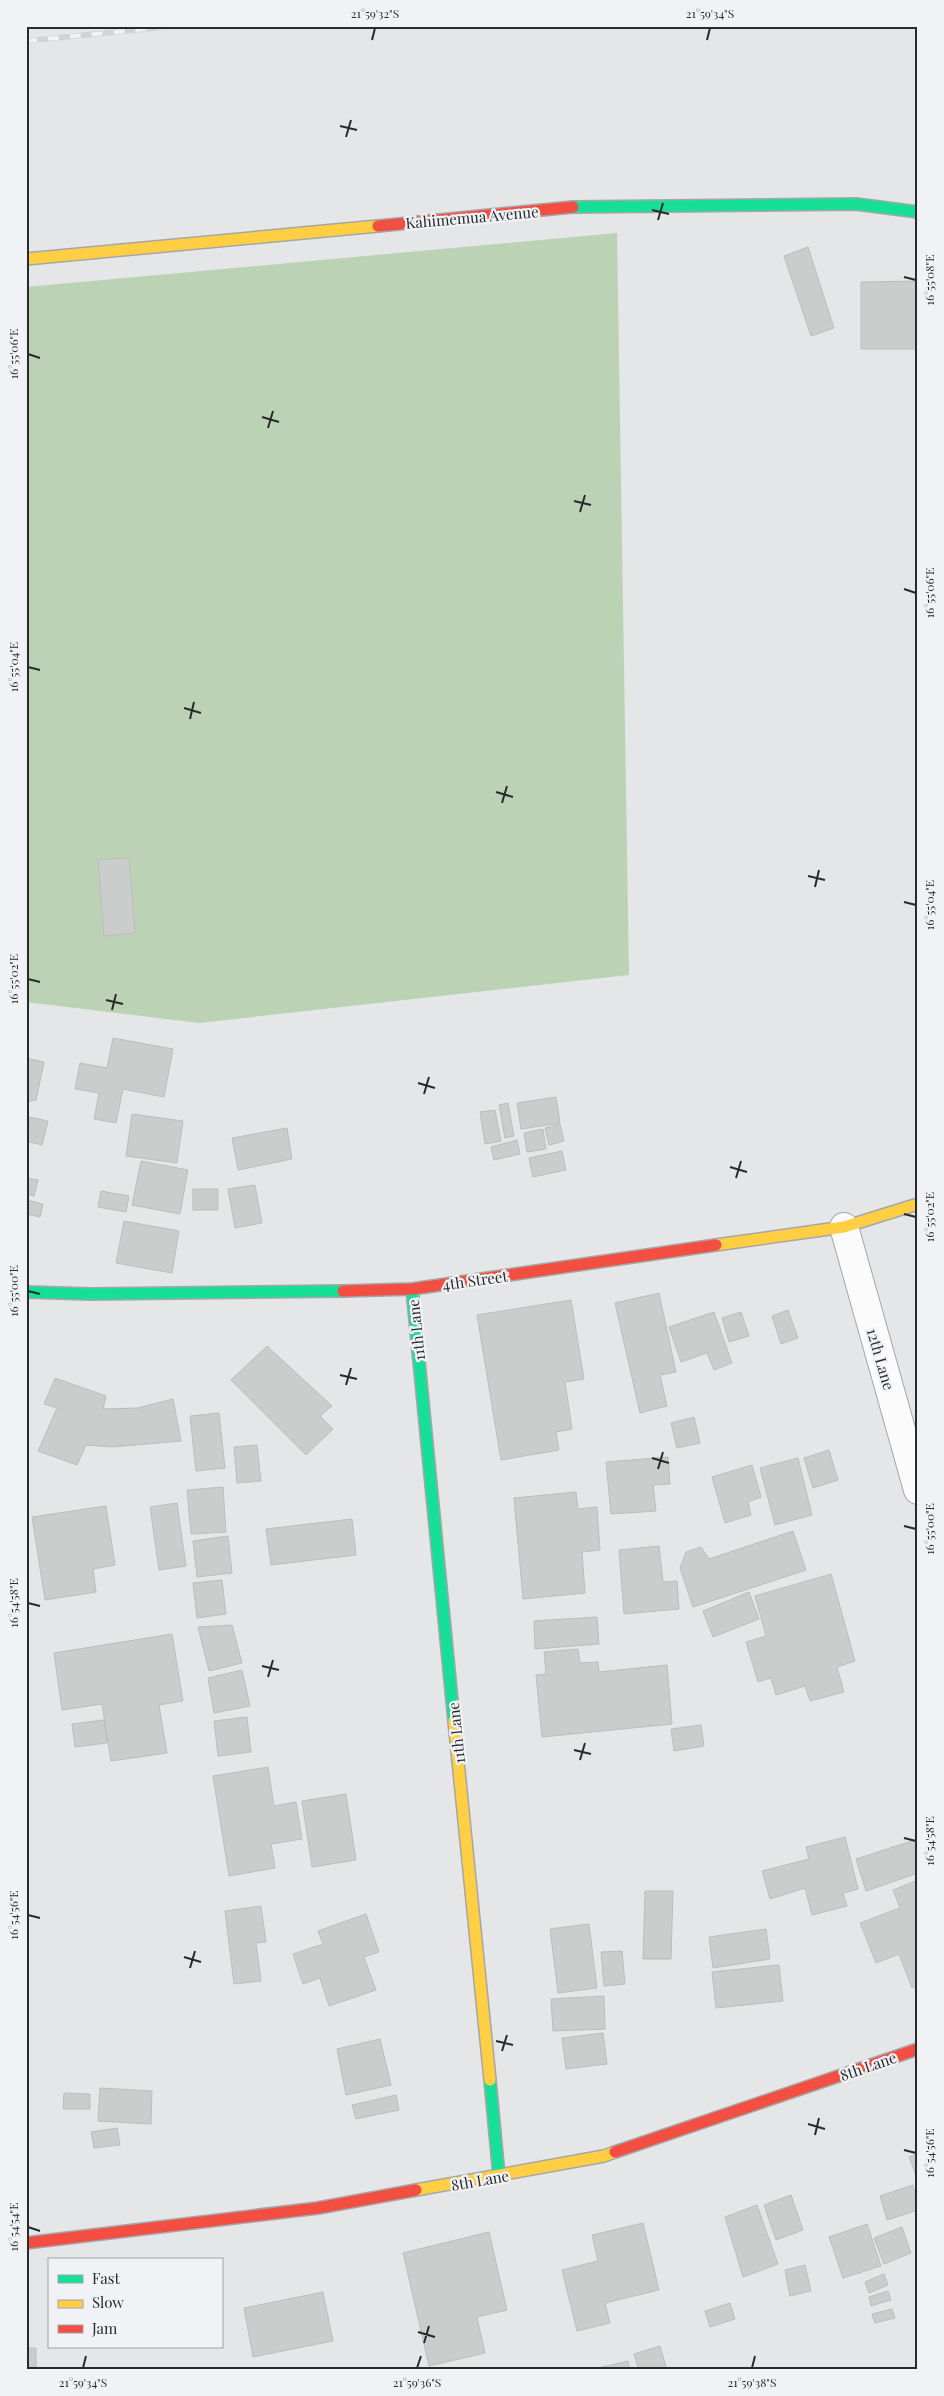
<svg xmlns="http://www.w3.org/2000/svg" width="944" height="2396" font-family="'Playfair Display',serif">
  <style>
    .green { fill: #bcd2b5 }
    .building { fill: #cbcccc; stroke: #bcbdbd }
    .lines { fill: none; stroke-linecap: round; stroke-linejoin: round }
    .street-casing { stroke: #a6a6a7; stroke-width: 30 }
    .fast-casing { stroke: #a6a6a7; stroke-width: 14 }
    .slow-casing { stroke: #a6a6a7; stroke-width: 14 }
    .jam-casing { stroke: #a6a6a7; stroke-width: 14 }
    .street { stroke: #fbfbfb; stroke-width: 28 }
    .fast { stroke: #16e098; stroke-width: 11 }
    .slow { stroke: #ffcf43; stroke-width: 11 }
    .jam { stroke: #f24e42; stroke-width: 11 }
    .rail-casing { stroke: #d3d3d3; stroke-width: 5.5 }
    .rail { stroke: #f1f2f5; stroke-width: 4; stroke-dasharray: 11; stroke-linecap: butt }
    .ticks { fill: none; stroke: #292a2b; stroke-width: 2 }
    .labels { text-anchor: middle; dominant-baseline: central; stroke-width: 4.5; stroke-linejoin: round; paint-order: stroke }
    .street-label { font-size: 15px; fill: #292a2b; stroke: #f1f2f5 }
    .neatline { fill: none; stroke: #292a2b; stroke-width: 2 }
    .ticks-label { font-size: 12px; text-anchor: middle; fill: #292a2b }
  </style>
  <rect width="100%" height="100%" fill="#e5e6e7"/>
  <path class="green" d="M617,233L629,975L199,1023L26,1002V287Z"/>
  <path class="building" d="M808,247L834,328L811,336L784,256Z
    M918,281V349H861V282Z
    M129,858L135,933L104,936L98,860Z
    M113,1038L173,1049L164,1097L123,1089L116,1123L94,1119L99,1093L75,1089L80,1063L107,1068Z
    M26,1058L44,1062L36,1100L26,1102Z
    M556,1097L560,1123L521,1129L517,1103Z
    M508,1103L514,1136L505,1138L499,1105Z
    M495,1110L501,1141L485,1144L480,1112Z
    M132,1114L183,1121L177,1163L126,1156Z
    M30,1117L48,1121L42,1145L26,1141Z
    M560,1124L564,1141L549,1145L545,1128Z
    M287,1128L292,1159L238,1170L232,1138Z
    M543,1129L546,1149L527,1152L524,1133Z
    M517,1140L520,1154L494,1160L491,1147Z
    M562,1151L566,1170L533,1177L529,1158Z
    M141,1161L188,1170L180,1214L132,1205Z
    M26,1178L38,1180L34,1196L26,1194Z
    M255,1185L262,1223L235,1228L228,1189Z
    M193,1189H218V1210H193Z
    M101,1191L129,1196L126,1212L98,1207Z
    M26,1200L43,1204L40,1217L26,1214Z
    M124,1221L179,1231L172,1273L116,1263Z
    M659,1293L676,1372L660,1375L667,1406L640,1413L615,1303Z
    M571,1300L584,1379L565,1382L572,1429L556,1432L559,1450L501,1460L477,1315Z
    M788,1310L798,1338L781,1344L772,1316Z
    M714,1312L732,1363L714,1370L707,1353L681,1362L669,1327Z
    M741,1312L749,1336L729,1342L722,1318Z
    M267,1346L332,1406L320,1416L333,1429L306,1455L231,1380Z
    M55,1378L106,1396L103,1409L137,1408L173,1399L181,1441L112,1447L86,1445L77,1465L38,1451L57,1408L44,1404Z
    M219,1413L225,1468L196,1471L190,1416Z
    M694,1417L700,1443L677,1448L671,1423Z
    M257,1445L261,1481L237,1483L234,1447Z
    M829,1450L838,1480L813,1488L804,1458Z
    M668,1457L670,1484L653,1485L656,1511L611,1514L606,1462Z
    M798,1458L812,1515L775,1525L760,1468Z
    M752,1465L761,1497L748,1502L751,1515L725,1523L712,1477Z
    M223,1487L226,1532L191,1534L187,1490Z
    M576,1492L578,1509L597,1507L600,1550L582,1552L585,1593L523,1599L514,1498Z
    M177,1503L186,1566L159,1570L150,1507Z
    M106,1506L115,1565L93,1569L96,1592L45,1600L32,1517Z
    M352,1519L356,1555L271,1565L266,1529Z
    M793,1531L806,1570L693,1607L680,1568L686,1552L701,1547L709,1559Z
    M228,1536L232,1573L197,1577L193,1541Z
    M659,1546L663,1582L677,1581L679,1609L624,1614L619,1550Z
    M831,1574L855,1661L837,1667L844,1692L810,1701L805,1686L776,1695L771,1678L758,1682L746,1642L766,1636L755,1596Z
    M222,1580L226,1614L197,1618L193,1583Z
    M749,1592L759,1619L713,1637L703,1611Z
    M597,1617L599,1644L535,1649L534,1621Z
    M232,1625L242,1663L209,1671L198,1627Z
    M172,1634L183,1701L159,1705L167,1753L111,1761L102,1704L62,1710L54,1653Z
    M578,1649L580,1663L598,1662L599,1672L667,1665L672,1724L542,1737L536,1675L546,1674L544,1652Z
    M242,1670L250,1706L214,1713L208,1678Z
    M247,1717L251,1752L218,1756L214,1721Z
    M104,1720L107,1743L75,1747L72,1724Z
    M701,1725L704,1746L674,1751L671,1729Z
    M268,1767L274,1806L296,1802L302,1839L271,1844L275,1868L229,1876L213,1776Z
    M346,1794L356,1860L312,1867L302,1801Z
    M845,1837L858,1889L843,1893L847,1906L812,1915L805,1888L770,1899L762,1871L809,1859L806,1847Z
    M918,1839V1873L866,1891L856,1859Z
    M918,1880V1986L912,1988L899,1954L876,1963L860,1923L900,1908L893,1890Z
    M645,1891H673L671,1959H643Z
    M261,1906L266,1942L256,1943L261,1981L234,1984L225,1911Z
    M366,1914L379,1952L364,1957L376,1990L329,2006L320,1978L303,1984L293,1954L323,1944L318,1931Z
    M589,1924L597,1988L558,1993L550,1929Z
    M766,1929L770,1959L713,1968L709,1937Z
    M622,1951L625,1984L604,1986L601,1952Z
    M779,1965L783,2001L716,2008L712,1972Z
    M604,1996L605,2029L553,2031L551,1999Z
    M603,2033L607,2064L566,2069L562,2038Z
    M380,2039L391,2085L346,2095L337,2049Z
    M100,2088L152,2091L151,2124L98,2121Z
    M64,2093L90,2094V2109H63Z
    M396,2095L399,2110L356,2119L352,2105Z
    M117,2128L120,2145L94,2148L91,2132Z
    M918,2154V2181L909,2157Z
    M913,2185L918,2210L887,2220L880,2196Z
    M791,2195L803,2230L776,2240L764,2205Z
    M757,2205L778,2264L743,2277L725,2217Z
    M643,2223L659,2290L605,2303L610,2323L577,2331L562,2270L598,2261L592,2235Z
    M867,2224L881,2266L843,2278L829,2237Z
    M902,2227L911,2253L884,2264L874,2238Z
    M489,2232L507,2310L477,2317L485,2353L429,2366L403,2253Z
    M805,2265L811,2291L790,2296L785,2270Z
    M884,2274L888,2285L869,2293L865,2282Z
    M888,2291L891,2300L871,2306L869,2297Z
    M323,2292L333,2341L253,2357L244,2308Z
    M730,2303L735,2319L710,2327L705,2311Z
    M892,2309L895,2318L875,2323L872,2314Z
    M660,2346L667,2370H639L634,2354Z
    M26,2348H36V2370H26Z
    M628,2361L630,2370H589Z"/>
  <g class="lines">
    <defs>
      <path id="street" d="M844,1227L918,1490"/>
      <path id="fast" d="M573,207L856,204L918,212
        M412,1289L454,1721
        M26,1292L92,1294L343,1291
        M490,2080L499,2176"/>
      <path id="slow" d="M26,259L378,226
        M716,1245L844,1227L918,1204
        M454,1721L490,2080
        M416,2190L604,2156L615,2152"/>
      <path id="jam" d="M378,226L573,207
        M343,1291L412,1289L716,1245
        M615,2152L918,2049
        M26,2243L318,2208L416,2190"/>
    </defs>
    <use href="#street" class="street-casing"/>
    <use href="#fast" class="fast-casing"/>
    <use href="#slow" class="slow-casing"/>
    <use href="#jam" class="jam-casing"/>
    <use href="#street" class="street"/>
    <use href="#fast" class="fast"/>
    <use href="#slow" class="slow"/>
    <use href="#jam" class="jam"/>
    <defs>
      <path id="rail" d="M26,41L175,26"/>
    </defs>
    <use href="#rail" class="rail-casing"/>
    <use href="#rail" class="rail"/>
  </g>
  <path class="ticks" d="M372,40L375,28M707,40L710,28M340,126L357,130M346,137L351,120M652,210L669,214M658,220L663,203M904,277L916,280M28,354L40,358M262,417L279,422M268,428L273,411M574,501L591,505M580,512L585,495M904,589L916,593M28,667L40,670M184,708L201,713M190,719L194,702M496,792L513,797M502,803L507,786M808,876L825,880M815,887L819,870M904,902L916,905M28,979L40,982M106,1000L123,1004M112,1010L116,994M418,1083L435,1088M424,1094L429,1077M730,1167L747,1172M736,1178L741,1161M904,1214L916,1217M28,1291L40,1294M340,1375L357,1379M346,1385L351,1368M652,1458L669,1463M658,1469L663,1452M904,1526L916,1529M28,1603L40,1606M262,1666L279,1670M268,1677L273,1660M574,1750L591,1754M580,1760L585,1743M904,1838L916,1841M28,1915L40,1918M184,1957L201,1962M190,1968L195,1951M496,2041L513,2045M502,2051L507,2035M808,2124L825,2129M815,2135L819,2118M904,2150L916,2153M28,2227L40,2231M418,2332L435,2337M424,2343L429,2326M83,2368L86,2356M417,2368L421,2356M752,2368L755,2356"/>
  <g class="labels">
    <g class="street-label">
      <text transform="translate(472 217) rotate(-5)">Kahimemua Avenue</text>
      <text transform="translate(475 1280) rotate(-8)">4th Street</text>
      <text transform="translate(416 1330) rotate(-96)">11th Lane</text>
      <text transform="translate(881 1359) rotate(74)">12th Lane</text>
      <text transform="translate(456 1733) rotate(-96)">11th Lane</text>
      <text transform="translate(868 2066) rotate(-19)">8th Lane</text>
      <text transform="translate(480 2180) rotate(-10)">8th Lane</text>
    </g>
  </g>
  <rect width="944" height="2396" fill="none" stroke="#f1f2f5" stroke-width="55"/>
  <rect x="48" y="2258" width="175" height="90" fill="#f1f2f5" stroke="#a1a2a4"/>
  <rect x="58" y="2275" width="25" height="8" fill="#16e098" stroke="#a1a2a4"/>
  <text x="92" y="2284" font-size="15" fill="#292a2b">Fast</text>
  <rect x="58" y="2300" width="25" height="8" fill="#ffcf43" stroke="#a1a2a4"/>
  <text x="92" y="2308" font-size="15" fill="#292a2b">Slow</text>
  <rect x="58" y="2325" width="25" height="8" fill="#f24e42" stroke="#a1a2a4"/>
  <text x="92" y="2334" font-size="15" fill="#292a2b">Jam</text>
  <rect x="28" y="28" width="888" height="2340" class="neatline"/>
  <g class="ticks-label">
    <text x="375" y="18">21°59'32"S</text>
    <text x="710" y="18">21°59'34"S</text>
    <text transform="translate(930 280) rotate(-90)" y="4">16°55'08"E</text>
    <text transform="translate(14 354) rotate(-90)" y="4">16°55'06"E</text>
    <text transform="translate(930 593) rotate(-90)" y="4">16°55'06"E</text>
    <text transform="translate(14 667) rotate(-90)" y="4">16°55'04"E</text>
    <text transform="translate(930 905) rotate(-90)" y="4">16°55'04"E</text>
    <text transform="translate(14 979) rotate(-90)" y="4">16°55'02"E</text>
    <text transform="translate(930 1217) rotate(-90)" y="4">16°55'02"E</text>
    <text transform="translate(14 1291) rotate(-90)" y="4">16°55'00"E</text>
    <text transform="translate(930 1529) rotate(-90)" y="4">16°55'00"E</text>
    <text transform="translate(14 1603) rotate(-90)" y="4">16°54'58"E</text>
    <text transform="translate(930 1841) rotate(-90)" y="4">16°54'58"E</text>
    <text transform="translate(14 1915) rotate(-90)" y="4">16°54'56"E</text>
    <text transform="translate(930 2153) rotate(-90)" y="4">16°54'56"E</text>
    <text transform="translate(14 2227) rotate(-90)" y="4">16°54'54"E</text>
    <text x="83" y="2387">21°59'34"S</text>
    <text x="417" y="2387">21°59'36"S</text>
    <text x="752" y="2387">21°59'38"S</text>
  </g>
</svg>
